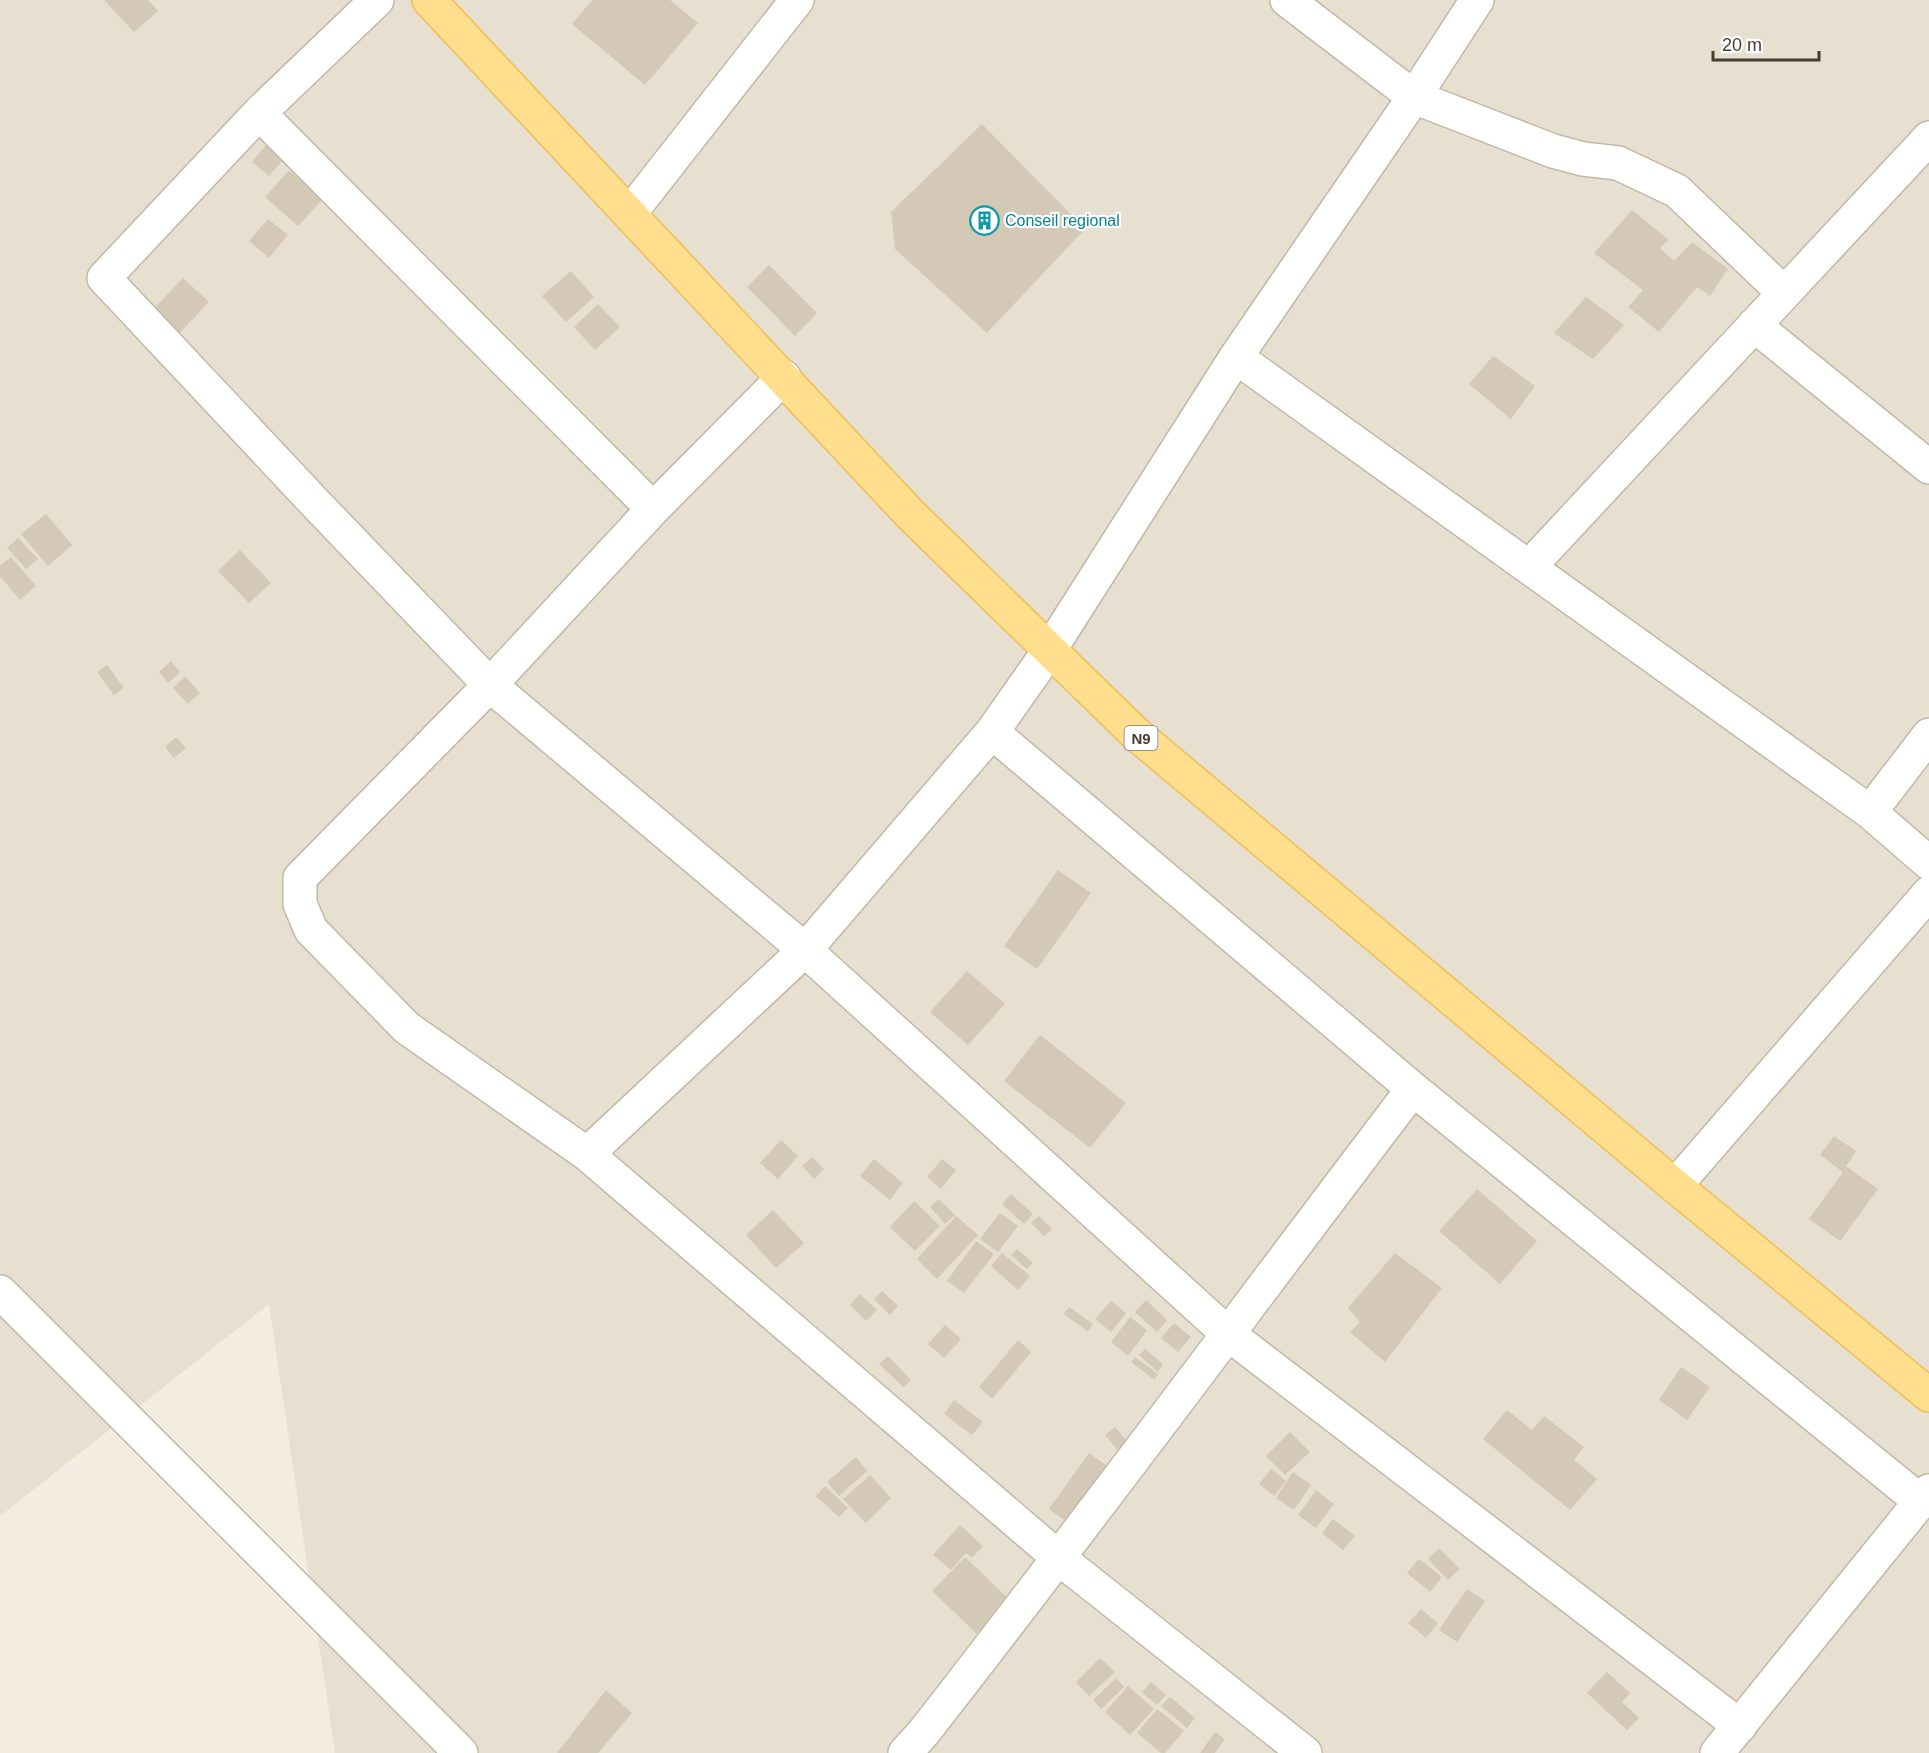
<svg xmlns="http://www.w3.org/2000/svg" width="1929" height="1753" font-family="Helvetica,sans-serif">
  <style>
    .residential { fill: #e7dfcf }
    .building { fill: #d4c9b6 }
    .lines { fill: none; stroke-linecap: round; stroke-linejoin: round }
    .minor-casing { stroke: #c1b8a6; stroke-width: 36 }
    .primary-casing { stroke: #efbf53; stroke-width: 36 }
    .minor { stroke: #fff; stroke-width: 33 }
    .primary { stroke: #ffde8e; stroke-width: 33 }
    .labels { text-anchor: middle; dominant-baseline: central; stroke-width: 4.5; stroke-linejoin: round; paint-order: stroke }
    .shield { fill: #fff; stroke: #7c7770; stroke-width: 1.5 }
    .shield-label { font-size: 15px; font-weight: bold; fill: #443d32 }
    .culture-label { font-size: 16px; fill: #0d838f; stroke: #fff; text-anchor: start }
  </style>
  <rect width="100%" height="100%" fill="#f3ede1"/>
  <path class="residential" d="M0,0H1929V1753H335L269,1304L0,1516Z"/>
  <path class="building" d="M104,0H148L158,11L134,32Z
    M592,0H670L698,23L645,85L572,24Z
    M982,124L1085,229L987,333L895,249L891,212Z
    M270,140L288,154L269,176L252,162Z
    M289,170L322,200L298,226L265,197Z
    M1632,210L1669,240L1660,248L1674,261L1692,242L1728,269L1710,296L1697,287L1659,332L1628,307L1643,290L1594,253Z
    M268,219L288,235L269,258L249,241Z
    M769,265L817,313L795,336L747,287Z
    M571,271L594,297L566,322L542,296Z
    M183,278L209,302L174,339L148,315Z
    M1586,297L1624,325L1593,359L1554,333Z
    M598,304L620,327L595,350L574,327Z
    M1493,356L1535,386L1511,419L1469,384Z
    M46,514L72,545L48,566L21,534Z
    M18,538L38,559L26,569L7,548Z
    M240,550L271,583L249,603L218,571Z
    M11,557L36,586L20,600L0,576V566Z
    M171,661L180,672L168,683L159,672Z
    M107,665L124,688L114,695L97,672Z
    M185,676L200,693L188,704L173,688Z
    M176,737L186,748L174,758L165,747Z
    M1058,870L1091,893L1037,969L1004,946Z
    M967,971L1005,1004L968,1045L930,1012Z
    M1040,1035L1126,1103L1090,1148L1004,1081Z
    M1834,1136L1856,1151L1846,1166L1878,1189L1840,1241L1809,1219L1843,1172L1820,1155Z
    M781,1140L798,1156L778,1179L760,1163Z
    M812,1157L824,1169L814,1179L802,1166Z
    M874,1159L903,1183L890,1200L860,1176Z
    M942,1159L956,1170L941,1189L927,1177Z
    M1477,1189L1537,1241L1500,1284L1439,1231Z
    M1011,1194L1033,1214L1024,1224L1002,1204Z
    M939,1199L955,1215L945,1224L930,1207Z
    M914,1201L940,1226L915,1251L890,1227Z
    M773,1210L804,1243L776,1268L746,1235Z
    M1000,1213L1018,1226L998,1252L980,1239Z
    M956,1216L978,1235L937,1279L917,1259Z
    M1039,1216L1052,1229L1044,1236L1031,1223Z
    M976,1241L994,1254L964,1293L947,1281Z
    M1017,1249L1033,1263L1027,1269L1011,1255Z
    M1002,1253L1030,1276L1018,1290L991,1266Z
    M1395,1253L1442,1288L1385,1362L1350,1332L1360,1322L1348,1308Z
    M882,1291L898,1306L890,1315L874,1299Z
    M860,1294L877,1310L866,1321L850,1305Z
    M1146,1300L1167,1320L1157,1332L1135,1312Z
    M1111,1301L1126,1313L1111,1332L1095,1319Z
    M1069,1307L1093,1324L1088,1332L1064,1314Z
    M1130,1317L1147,1330L1128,1356L1111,1342Z
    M1174,1323L1191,1337L1178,1352L1161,1338Z
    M945,1325L961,1339L944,1358L928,1344Z
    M1018,1340L1031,1352L992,1399L979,1387Z
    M1145,1349L1163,1364L1158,1372L1139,1355Z
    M888,1356L911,1380L903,1387L879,1364Z
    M1135,1357L1158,1374L1154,1380L1131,1362Z
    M1681,1367L1710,1387L1687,1420L1659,1400Z
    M954,1400L983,1422L972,1435L944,1414Z
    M1507,1410L1532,1430L1544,1416L1584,1447L1574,1460L1597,1479L1570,1510L1483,1439Z
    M1115,1427L1131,1446L1122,1455L1105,1435Z
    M1290,1432L1310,1452L1285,1475L1266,1456Z
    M1089,1453L1109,1467L1069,1523L1049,1509Z
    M856,1457L867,1471L839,1496L827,1482Z
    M1271,1469L1286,1481L1274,1496L1259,1484Z
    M1293,1472L1311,1485L1294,1510L1276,1498Z
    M870,1475L891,1498L866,1523L843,1499Z
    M825,1486L848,1508L839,1517L816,1496Z
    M1316,1490L1334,1504L1316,1528L1298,1515Z
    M1333,1519L1355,1536L1343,1550L1322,1533Z
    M960,1525L983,1546L972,1558L966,1553L951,1570L933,1555Z
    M1439,1548L1460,1569L1448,1580L1428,1559Z
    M965,1557L1010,1600L977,1634L932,1591Z
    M1419,1559L1442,1577L1430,1592L1407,1573Z
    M1467,1589L1485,1601L1457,1642L1439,1630Z
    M1421,1609L1438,1623L1426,1638L1408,1623Z
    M1100,1658L1115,1672L1089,1696L1076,1682Z
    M1607,1672L1630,1693L1622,1702L1639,1718L1627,1730L1587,1693Z
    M1116,1678L1124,1687L1101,1709L1093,1700Z
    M1151,1682L1166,1695L1157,1705L1142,1692Z
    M1128,1686L1154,1709L1130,1735L1105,1712Z
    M606,1690L632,1713L598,1753H557Z
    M1170,1697L1195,1718L1187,1728L1161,1706Z
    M1157,1709L1184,1731L1165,1753H1161L1137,1733Z
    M1215,1732L1225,1739L1215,1753H1200Z"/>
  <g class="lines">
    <defs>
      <path id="minor" d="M377,0L259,113L104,278L318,506L490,685L805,950L1227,1333L1740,1726
        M1287,0L1414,97L1553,151L1583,159L1618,163L1677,191L1784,293
        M259,113L653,509
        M630,213L797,0
        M1754,325L1929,467
        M1236,357L1870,812L1929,863
        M784,377L653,509L490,685L300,878V904L311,930L407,1028L587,1154L1060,1559L1305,1753
        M1529,567L1929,138
        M992,732L1413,1089L1920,1501
        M1870,812L1929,735
        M587,1154L805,950L992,732L1049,651L1236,357L1414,97L1477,0
        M1675,1186L1929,893
        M0,1292L461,1753
        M905,1753L924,1732C1090,1520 1250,1303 1413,1089
        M1717,1753L1929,1491"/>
      <path id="primary" d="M429,0L910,514L1135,733L1675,1186L1929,1395"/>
    </defs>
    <use href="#minor" class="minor-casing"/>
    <use href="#primary" class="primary-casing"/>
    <use href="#minor" class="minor"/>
    <use href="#primary" class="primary"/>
  </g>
  <defs>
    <symbol id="building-ring" viewBox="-11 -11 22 22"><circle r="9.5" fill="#fff" stroke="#0f9aa8" stroke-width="1.5"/><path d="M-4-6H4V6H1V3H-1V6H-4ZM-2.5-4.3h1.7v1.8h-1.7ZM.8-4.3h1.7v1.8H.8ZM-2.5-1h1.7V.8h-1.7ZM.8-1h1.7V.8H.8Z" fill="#0f9aa8"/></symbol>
  </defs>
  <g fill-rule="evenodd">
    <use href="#building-ring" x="968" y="204" width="33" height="33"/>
  </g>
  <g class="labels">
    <rect class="shield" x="1124.5" y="726" width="33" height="24" rx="4.5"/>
    <g class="shield-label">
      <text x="1141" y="738">N9</text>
    </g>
    <g class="culture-label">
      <text x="1005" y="220">Conseil regional</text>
    </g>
  </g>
  <path d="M1713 51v9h106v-9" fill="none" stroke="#443d32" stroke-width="3"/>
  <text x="1722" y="51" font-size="18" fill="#443d32" stroke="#ffffff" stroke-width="4.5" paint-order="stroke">20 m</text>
</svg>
